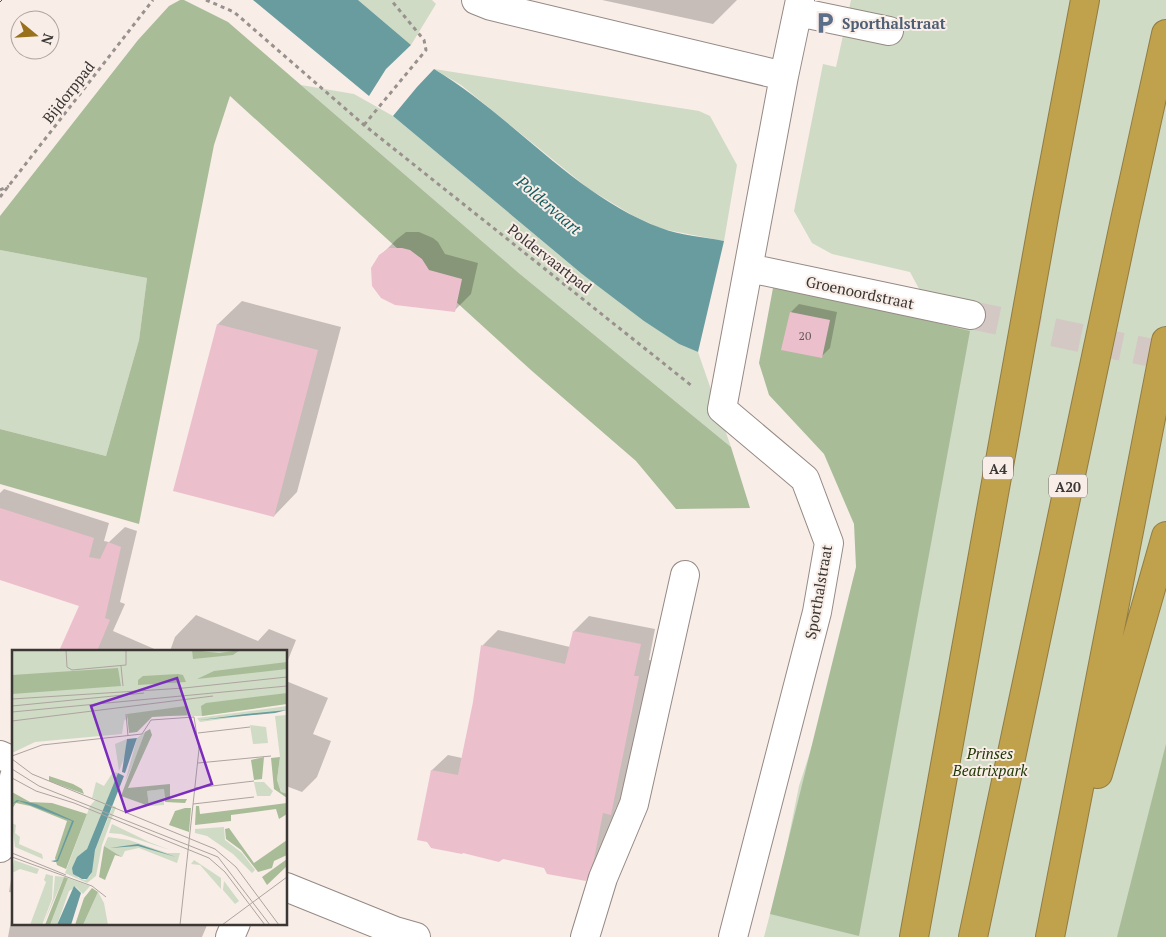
<svg xmlns="http://www.w3.org/2000/svg" width="1166" height="937" font-family="'PT Serif',serif">
  <style>
    .green { fill: #cfdbc5 }
    .forest { fill: #a9bc98 }
    .water { fill: #699c9f }
    .shadow { fill: #0003 }
    .building { fill: #ecbfcd }
    .lines { fill: none; stroke-linecap: round; stroke-linejoin: round }
    .minor-tunnel { stroke: #d3c8c3; stroke-width: 28; stroke-dasharray: 28 14; stroke-linecap: butt }
    .minor-casing { stroke: #958984; stroke-width: 30 }
    .highway-casing { stroke: #917c43; stroke-width: 30 }
    .path { stroke: #99918d; stroke-width: 3; stroke-dasharray: 4 4; stroke-linecap: butt }
    .minor { stroke: #fff; stroke-width: 28 }
    .highway { stroke: #c0a14c; stroke-width: 28 }
    .tram { stroke: #58534f; stroke-width: 1 }
    .labels { text-anchor: middle; dominant-baseline: central; stroke-width: 4; stroke-linejoin: round; paint-order: stroke }
    .number-label { font-size: 12px; fill: #66585a }
    .shield { fill: #f9ede7; stroke: #736d69; stroke-width: 1 }
    .shield-label { font-size: 14px; font-weight: bold; fill: #3a3633 }
    .service-label { font-size: 15px; font-weight: bold; fill: #4e5e75; stroke: #f9ede7; text-anchor: start }
    .street-label { font-size: 15px; fill: #3a3633; stroke: #f9ede7 }
    .park-label { font-size: 15px; font-style: italic; fill: #1d3500; stroke: #f9ede7 }
    .water-label { font-size: 16px; font-style: italic; fill: #115b5f; stroke: #f9ede7 }
    .inset-road { fill: none; stroke: #ada49f; stroke-width: 1 }
    .view { fill: #7b2cbf; fill-opacity: 0.15; stroke: #7b2cbf; stroke-width: 2.5 }
    .inset-edge { fill: none; stroke: #3a3633; stroke-width: 2.5 }
  </style>
  <rect width="100%" height="100%" fill="#f9ede7"/>
  <path class="green" d="M358,0H432L436,4L411,45Z
    M851,0H1166V937H764L770,914H773L799,786L945,337L910,272L832,254L812,243L794,211L823,64L836,67Z
    M434,69L699,111L710,116L737,165L724,241L662,229L632,215L589,189L461,85Z
    M301,85L354,94L393,116L582,274L679,344L698,352L731,447L520,274Z
    M0,250L147,278L139,340L106,456L0,429Z"/>
  <path class="forest" d="M180,0H184L228,22L520,274L731,447L750,508L676,509L636,461L532,371L230,96L214,145L139,524L0,484V429L106,456L139,340L147,278L0,250V216L138,40L169,6Z
    M773,288L856,303L970,331L859,936L770,914L856,567L854,524L824,454L769,395L759,363Z
    M1166,744V937H1117Z"/>
  <path class="water" d="M253,0H358L411,45L386,69L369,96Z
    M434,69C513,116 573,195 661,228C679,235 704,237 724,241L698,352L679,344L644,321L582,274L393,116L417,87Z"/>
  <path class="shadow" d="M602,0H737L713,24Z
    M406,232H419L433,238L438,242L445,254L478,263L471,294L455,310L380,256L397,239Z
    M242,301L341,327L297,492L274,516L175,490L218,324Z
    M799,304L837,312L830,348L822,356L791,312Z
    M4,489L109,523L104,541L109,542L125,527L137,531L120,602L125,604L113,631L159,651H60L81,605L0,579V493Z
    M196,615L258,641L269,629L296,640L286,665V651H170L175,637Z
    M589,616L655,629L649,660L654,661L626,798L616,808L609,842L601,865L585,880L544,867L503,858L463,852L432,770L448,755L462,758L474,702L483,645L498,630L570,647L574,631Z
    M286,681L328,698L313,734L331,741L317,777L302,792L286,786Z
    M14,859V893L9,892Z
    M14,904V923H208L202,937H8Z"/>
  <path class="building" d="M389,248H402L410,250L422,259L429,270L462,279L455,312L395,305L381,298L372,286L371,268L379,255Z
    M790,312L830,320L822,358L781,350Z
    M217,324L318,350L274,517L173,491Z
    M0,508L94,538L89,557L100,559L108,542L121,547L105,618L110,620L97,651H59L79,606L0,580Z
    M573,631L641,644L634,676H639L611,815L603,813L594,859L586,881L547,874L544,868L503,859L499,862L463,853L462,854L431,848L427,842L417,840L431,770L458,775L473,702L481,645L565,664Z"/>
  <g class="lines">
    <path class="minor-tunnel" d="M971,315L1166,356"/>
    <defs>
      <path id="minor" d="M476,0L491,6L784,76
        M798,12L889,31
        M749,268L971,315
        M0,755L14,761
        M0,848L14,777
        M286,887L395,931L416,937
        M230,937L236,923
        M585,937L603,878L634,804L685,575
        M733,937L817,612L829,543L805,479L722,409L784,76L800,0"/>
      <path id="highway" d="M1098,774L1166,536
        M914,937L1045,211L1085,0
        M973,937L1125,220L1166,34
        M1050,937L1166,341"/>
    </defs>
    <use href="#minor" class="minor-casing"/>
    <use href="#highway" class="highway-casing"/>
    <path class="path" d="M206,0L234,12L364,125L692,386
      M364,125L426,50L424,40L391,0
      M0,190L9,186
      M0,197L153,0"/>
    <use href="#minor" class="minor"/>
    <use href="#highway" class="highway"/>
    <path class="tram" d="M0,2L2,0"/>
  </g>
  <defs>
    <symbol id="parking-bare" viewBox="-9 -9 18 18"><path d="M-3.5-5.5H1a3.5 3.5 0 0 1 0 7H-1V5.5H-3.5ZM-1-3.4V-.6H.8a1.4 1.4 0 0 0 0-2.8Z" fill="#5c6f8a" stroke="#f9ede7" stroke-width="2.5" paint-order="stroke"/></symbol>
  </defs>
  <g fill-rule="evenodd">
    <use href="#parking-bare" x="809" y="7" width="32" height="32"/>
  </g>
  <g class="labels">
    <g class="number-label">
      <text x="805" y="335">20</text>
    </g>
    <g class="shield">
      <rect x="983" y="456.5" width="30" height="23" rx="4"/>
      <rect x="1049" y="474.5" width="38" height="23" rx="4"/>
    </g>
    <g class="shield-label">
      <text x="998" y="468">A4</text>
      <text x="1068" y="486">A20</text>
    </g>
    <g class="service-label">
      <text x="842" y="23">Sporthalstraat</text>
    </g>
    <g class="street-label">
      <text transform="translate(68 92) rotate(-52)">Bijdorppad</text>
      <text transform="translate(550 258) rotate(38)">Poldervaartpad</text>
      <text transform="translate(860 292) rotate(12)">Groenoordstraat</text>
      <text transform="translate(818 592) rotate(-80)">Sporthalstraat</text>
    </g>
    <g class="park-label">
      <text x="990" y="753">Prinses<tspan x="990" dy="17">Beatrixpark</tspan></text>
    </g>
    <g class="water-label">
      <text transform="translate(549 205) rotate(41)">Poldervaart</text>
    </g>
  </g>
  <g transform="translate(12 650)">
    <rect width="275" height="275" fill="#f9ede7"/>
    <path d="M0,0H275V43L268,54L190,66H117L112,71L110,84L23,92L0,103ZM275,56V60L188,72L185,68ZM275,65V144H270L265,130L268,107L263,66ZM238,75L254,77L256,93L241,94ZM133,82L124,107L113,132L125,88ZM115,89L114,103L107,121L103,94ZM101,122L106,123L75,199L60,218L66,228L73,230L78,226L83,200L101,156L104,157L90,195L84,226L75,233L53,223L78,156L84,149L80,148L84,132L92,136ZM242,132H252L261,141L258,146H245ZM152,139V155L137,156L135,141ZM0,173L4,175L3,183L8,187L7,194L30,204L31,209L3,197ZM100,174L137,192L158,200L109,184L97,183ZM212,177L213,190L230,203L243,220L240,223L221,204L195,186L183,183V179ZM96,187L117,190L155,203H168L165,213L127,198L113,201L110,207L92,196ZM2,210L27,219L25,224L8,219L0,223ZM182,210L209,228V239L188,215L179,214ZM34,224L41,226L40,249L30,275H18L34,232L32,230ZM43,226L52,227L31,275L41,249ZM56,228L78,236L71,244L64,237L57,241L45,275H38ZM212,231L227,251L223,254L211,240ZM86,242L92,253L96,275H71Z" fill="#cfdbc5"/>
    <path d="M180,0L207,3L228,0L221,5L181,9ZM275,12V19L185,29L202,21ZM106,18L109,36L0,44V25ZM166,24L171,25L174,32L126,35V30L131,26ZM275,43V54L190,66L189,56L194,53ZM174,56L175,65L140,67L125,82L117,83L115,64ZM138,79L140,85L116,138L158,134V149H175L173,153L153,152L152,139L135,141L137,156L109,146L133,82ZM252,107L250,129L242,130L239,110ZM268,107L265,130L269,142L275,144V148L262,139L259,108ZM37,126L61,134L70,139L72,144L37,131ZM0,142L18,152L40,153L75,164L54,219L45,215L43,208L55,171L18,156L4,153L0,159ZM275,153V164L267,169L264,159L219,165V171L183,175L184,156H187L188,164ZM173,158H179L177,182L157,175L163,161ZM217,178L242,213L275,190V205L262,211L260,218L246,222L229,200L214,189L213,179ZM92,196L110,207L103,205L93,230L87,227ZM275,209V216L255,235L250,227ZM52,227L56,228L38,275H33ZM80,238L86,242L71,275H63L72,248Z" fill="#a9bc98"/>
    <path d="M275,60L263,63L188,70L234,64ZM125,88L113,123L110,122L115,89ZM106,123L112,126L83,200L80,222L75,229H70L61,224L60,218L65,207L75,199ZM5,150L24,154L62,171L46,211L43,212L39,211L45,210L60,171L7,151L0,154ZM126,194L164,207L126,196L98,198ZM62,236L69,243L59,275H45Z" fill="#699c9f"/>
    <path class="inset-road" d="M54,0L55,17L60,20L114,15V0M109,16L111,36M0,49L172,38L275,27M0,56L132,43M0,62L275,36M114,64L116,86M0,71L201,46M186,83L238,77M0,106L30,95L130,84L139,70L182,67L187,99L168,275M0,109L20,124L203,199L224,217L267,275M186,113L259,106M0,119L27,136L206,207L258,275M0,128L24,141L62,153L197,208L213,222L253,275M183,138L242,131M181,154L242,147M0,203L54,225M0,207L80,236L94,247M210,275L275,227"/>
    <path class="view" d="M165,28L200,134L114,162L79,56Z"/>
    <rect width="275" height="275" class="inset-edge"/>
  </g>
  <g transform="translate(35 35) rotate(108)"><circle r="24" fill="#f9ede7" stroke="#ada49f"/>
  <path d="M0-4L9 19L0 12L-9 19Z" fill="#99711d"/>
  <text y="-8" font-size="14" font-weight="bold" text-anchor="middle" fill="#3a3633">N</text>
  </g>
</svg>
